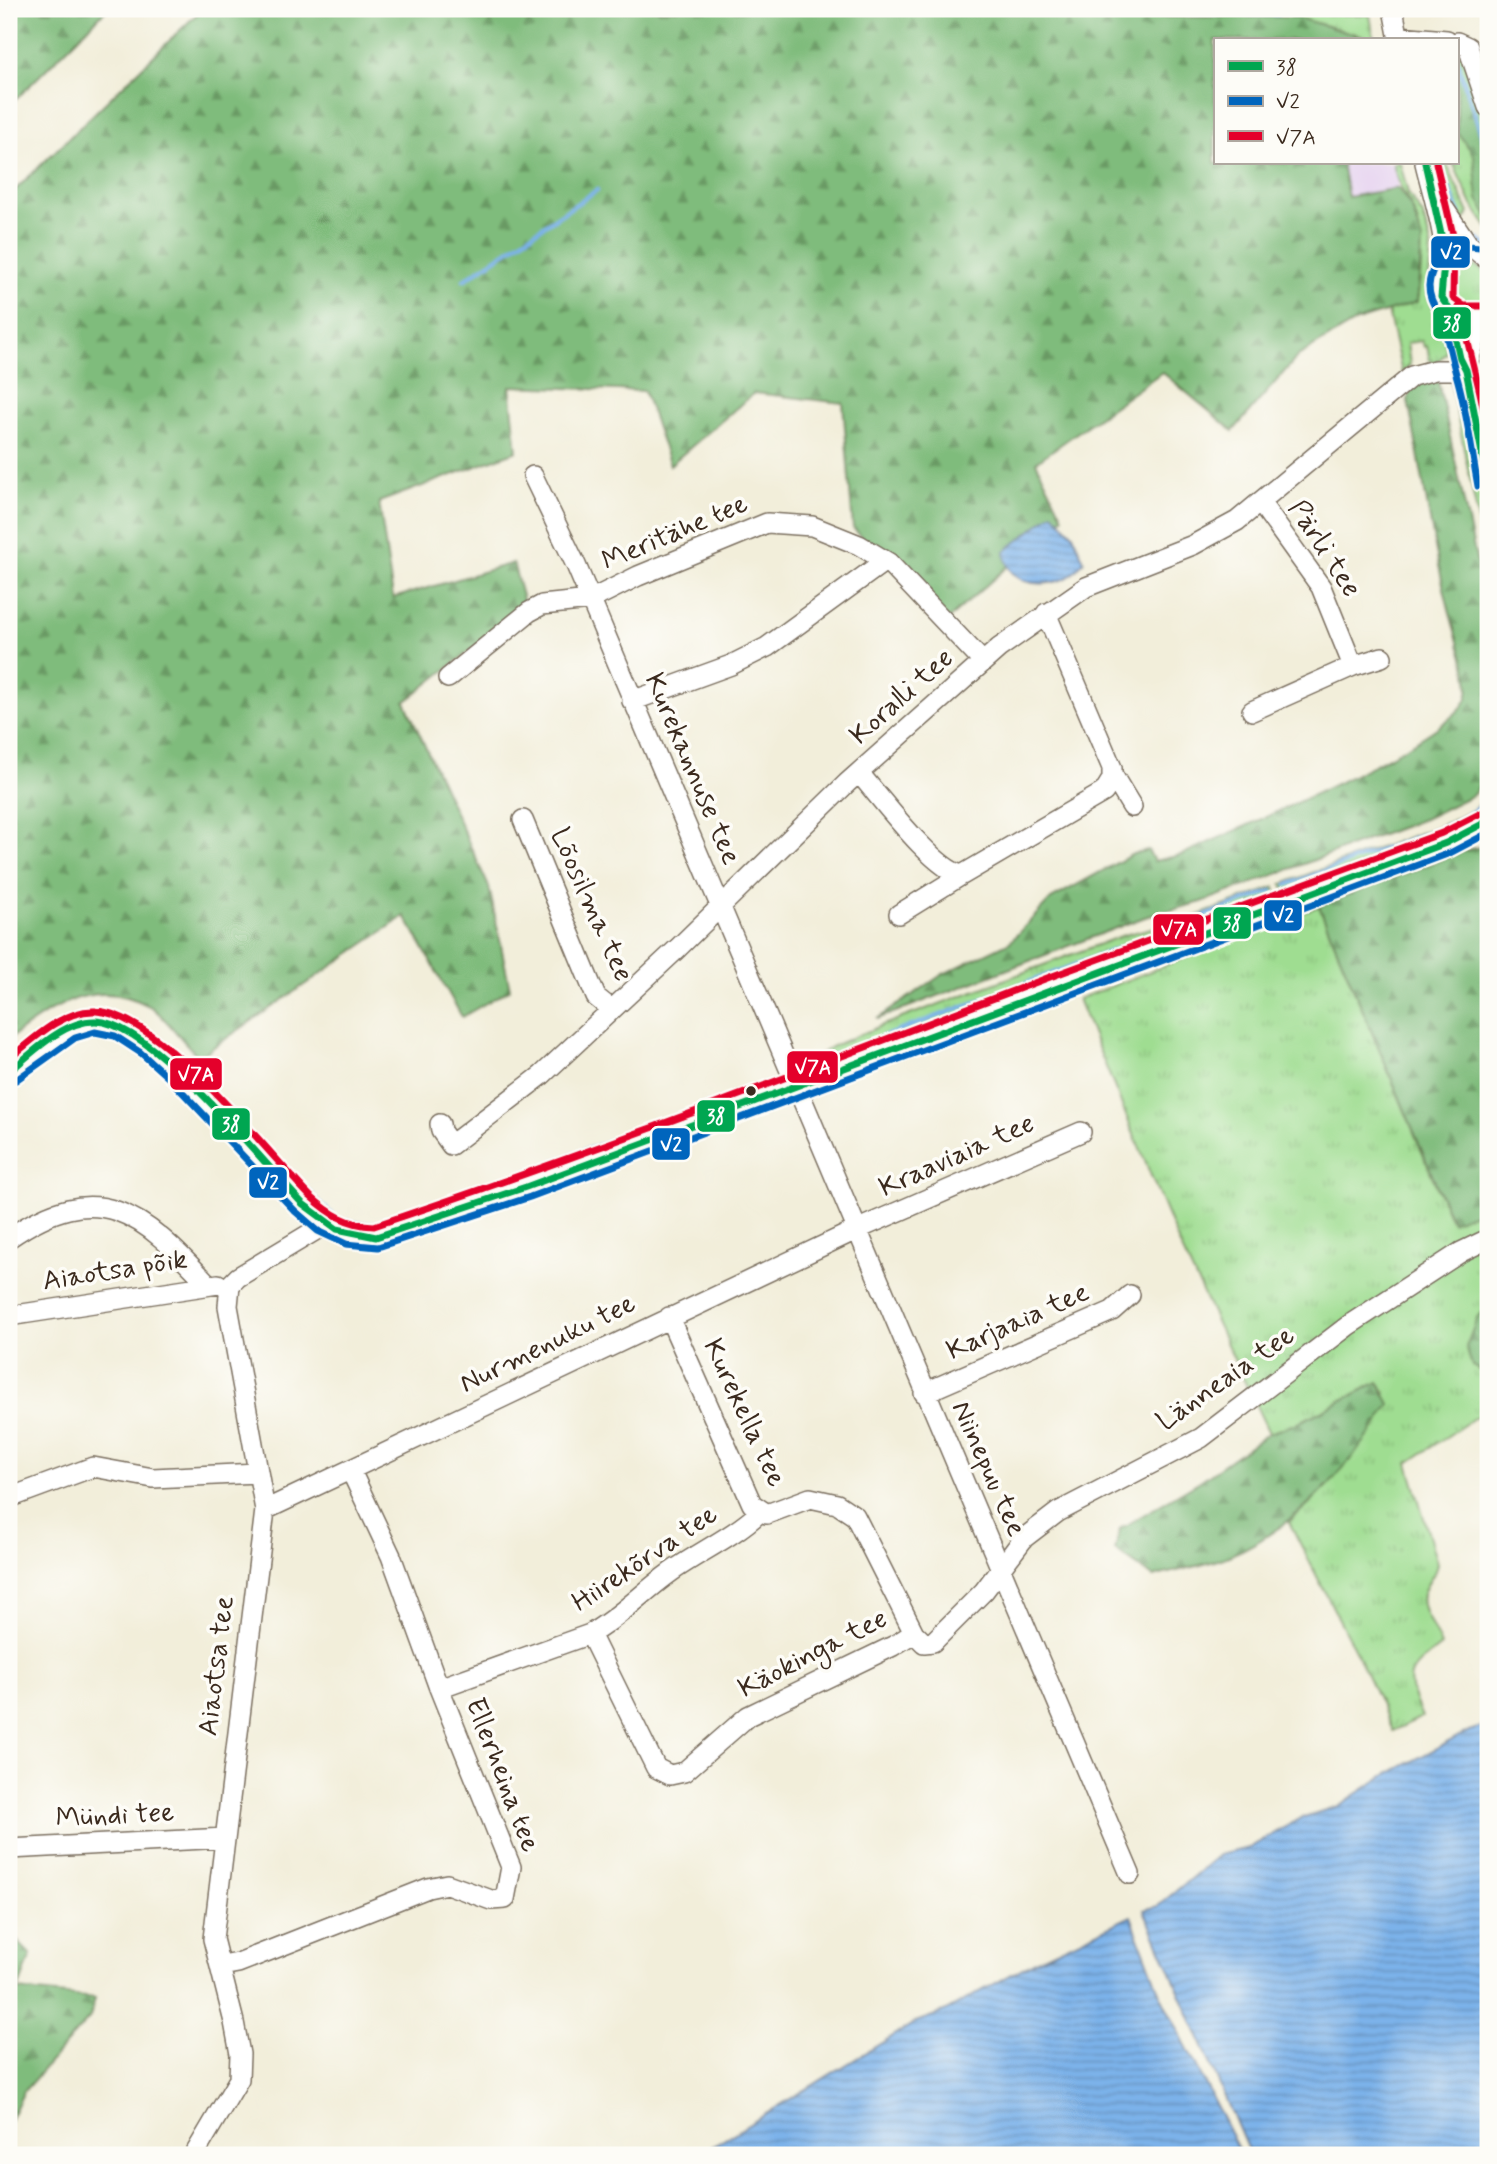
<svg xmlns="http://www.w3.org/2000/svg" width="1497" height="2164" font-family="Mynerve,sans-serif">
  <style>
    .built { fill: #e6d3f0 }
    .grass { fill: url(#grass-tufts); stroke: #6d8458; stroke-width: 2 }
    .forest { fill: url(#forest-firs); stroke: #5d734c; stroke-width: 2 }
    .water { fill: url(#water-rules); stroke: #5c6e84; stroke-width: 2 }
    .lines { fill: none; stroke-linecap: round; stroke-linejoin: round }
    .stream { stroke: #7cb2ea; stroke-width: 4.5 }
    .minor-casing { stroke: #7b6f60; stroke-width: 22 }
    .minor { stroke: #fff; stroke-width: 19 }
    .bus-1-casing { stroke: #fdfcf7; stroke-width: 12 }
    .bus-2-casing { stroke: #fdfcf7; stroke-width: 12 }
    .bus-3-casing { stroke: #fdfcf7; stroke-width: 12 }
    .bus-1 { stroke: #00a651; stroke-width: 7 }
    .bus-2 { stroke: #0065bd; stroke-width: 7 }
    .bus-3 { stroke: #e4002b; stroke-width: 7 }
    .bus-dot { fill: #3b2a1e; stroke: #fdfcf7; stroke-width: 2.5 }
    .labels { text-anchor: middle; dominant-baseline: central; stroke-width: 7; stroke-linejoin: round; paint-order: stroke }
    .street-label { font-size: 28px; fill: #3b2a1e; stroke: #fdfcf7 }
    .line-badge { stroke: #fdfcf7; stroke-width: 2.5 }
    .badge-label { font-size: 19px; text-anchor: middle; font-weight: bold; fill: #fff }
  </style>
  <defs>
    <pattern id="grass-tufts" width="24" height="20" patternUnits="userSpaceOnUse" patternTransform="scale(1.75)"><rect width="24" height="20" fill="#9fdd91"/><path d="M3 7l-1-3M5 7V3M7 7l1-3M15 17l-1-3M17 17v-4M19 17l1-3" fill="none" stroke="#8abe7d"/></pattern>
    <pattern id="forest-firs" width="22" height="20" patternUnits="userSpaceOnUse" patternTransform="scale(1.75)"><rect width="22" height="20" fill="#7fbc7b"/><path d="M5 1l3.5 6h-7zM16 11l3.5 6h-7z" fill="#699964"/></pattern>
    <pattern id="water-rules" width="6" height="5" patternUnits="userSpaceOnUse" patternTransform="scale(1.75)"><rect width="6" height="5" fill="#7cb2ea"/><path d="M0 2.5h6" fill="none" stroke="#6791bd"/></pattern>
  </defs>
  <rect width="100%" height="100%" fill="#fdfcf7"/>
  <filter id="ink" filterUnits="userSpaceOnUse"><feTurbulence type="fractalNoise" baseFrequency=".0143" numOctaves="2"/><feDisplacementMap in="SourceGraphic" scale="14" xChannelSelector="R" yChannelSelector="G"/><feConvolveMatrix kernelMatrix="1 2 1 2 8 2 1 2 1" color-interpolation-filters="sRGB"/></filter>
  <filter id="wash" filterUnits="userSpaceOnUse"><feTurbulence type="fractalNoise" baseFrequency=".00686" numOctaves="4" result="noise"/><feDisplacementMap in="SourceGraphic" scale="28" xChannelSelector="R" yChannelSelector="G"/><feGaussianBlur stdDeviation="1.57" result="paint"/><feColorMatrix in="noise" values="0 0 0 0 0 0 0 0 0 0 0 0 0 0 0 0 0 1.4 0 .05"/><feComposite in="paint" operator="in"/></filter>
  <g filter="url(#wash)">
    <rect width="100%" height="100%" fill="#f2eeda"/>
    <path class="built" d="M1342,163H1393L1398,188L1348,197Z"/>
    <path class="grass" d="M1303,14L1370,15L1374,39L1295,17Z
      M1457,48L1463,54L1488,128V228L1472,205L1453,163H1457Z
      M1393,163H1400L1408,193L1423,216L1431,245L1428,294L1442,328L1447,352L1438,361L1430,362L1427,346L1424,347L1422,341L1407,343L1410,365L1402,373L1388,311L1417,302C1421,271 1427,238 1412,208C1402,189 1398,185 1393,163Z
      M1435,163H1446L1469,213L1462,223L1448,198Z
      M1449 287a21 21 0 1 1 42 0a21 21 0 1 1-42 0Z
      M1450,379L1458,384L1488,519V569Z
      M1488,797V810L1436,838L1286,892L1282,884L1450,822L1473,810Z
      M1275,887L1277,896L814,1072L808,1063L831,1047L883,1025L1124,935L1191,918Z
      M1319,906L1451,1221L1488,1208V1308L1478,1316L1472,1366L1488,1374V1425L1484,1418L1477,1416L1408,1463L1437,1563C1436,1576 1426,1582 1423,1594C1419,1609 1436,1631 1441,1646C1404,1674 1404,1674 1422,1717L1393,1731L1360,1660L1289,1522L1313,1500L1375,1428L1386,1392L1378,1382L1296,1424L1269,1433L1178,1241L1078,999Z"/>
    <path class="forest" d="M9,9H107L9,106Z
      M202,9H923L1135,17H1295L1374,40H1215V163H1342L1348,197L1398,188L1412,209L1422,240L1417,302L1357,321L1298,356L1233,431L1162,372L1036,462L1063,517L945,622L853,528L843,403L754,393L670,465L644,391L510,386L517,451L379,502L393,598L513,563L525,607L405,702L489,887L510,989L462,1017L405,916L199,1057C185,1045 163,1014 151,1007C95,975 53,1007 9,1039V196Z
      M1457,62L1488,160V217L1478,199L1474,155L1457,132Z
      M1420,379L1438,381L1488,614V775L1473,795L1424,819L1202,902L1145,917L877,1019L943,974L1010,942L1051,899L1133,854L1148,850L1154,861L1181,855C1228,833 1454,739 1467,698C1473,679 1461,654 1456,635C1434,559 1424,479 1408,401L1411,387Z
      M1488,846V1208L1452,1222L1319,906L1470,849Z
      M1488,1308V1374L1472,1366L1466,1347L1478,1316Z
      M1378,1382L1390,1404C1352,1465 1295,1530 1226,1557C1203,1566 1177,1570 1153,1577L1115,1550L1120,1529L1200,1481L1269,1433L1296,1424Z
      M9,1933L31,1955L18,1990L95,1998L90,2017L24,2091L9,2122Z"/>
    <path class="water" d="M1053,513L1073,534L1084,561C1079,566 1074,574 1068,577C1042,590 1005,585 1005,551Z
      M1488,1725V2155H1250L1144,1910L1158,1906L1219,1855L1249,1848L1301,1818L1338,1806L1384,1776L1469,1731Z
      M1131,1916L1160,1994L1241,2155H699L916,2022L944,2012L1037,1960Z"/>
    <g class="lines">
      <path class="stream" d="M994,9L1278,14
        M1457,61L1488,154
        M1439,163L1459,212
        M1478,240L1488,246
        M464,280L597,190
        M1287,885L1457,822L1488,802
        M813,1063L1272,891
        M283,1165L334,1217
        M456,1198L710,1104
        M347,1221C381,1231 413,1213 444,1202"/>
    </g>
  </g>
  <g filter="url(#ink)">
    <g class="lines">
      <defs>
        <path id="minor" d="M1393,9L1399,40
          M1398,36L1447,40
          M1457,42L1468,47L1488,107
          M1425,163C1432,192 1442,222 1445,252C1447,272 1433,291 1448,309C1460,321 1474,317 1488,316
          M1439,201L1468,244L1488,260
          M1449,309L1460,358L1466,370L1488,484
          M1466,370L1478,331L1488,313
          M533,476L576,565L1130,1874
          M1260,502L1321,587L1353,666
          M448,678L529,612L542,605L590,600L638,576L767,523L812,526L859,545L889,563L983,662
          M632,701L731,665L767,647L885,561
          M1252,711L1353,666L1382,657
          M859,773C880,797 934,870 962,875L1104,792L1112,779V768L1046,613
          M1112,774L1132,807
          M523,820L596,997L611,1009
          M899,914L962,875
          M9,1072C35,1051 61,1026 95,1021C150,1013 274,1188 325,1223C340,1233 358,1237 376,1237L526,1187L866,1061L1052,988L1446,843L1488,821
          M440,1124L441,1131L451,1145L542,1075L678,948L847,783L999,648L1086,587L1193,545L1237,521L1412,376L1435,370H1466
          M9,1238C98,1176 142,1213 208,1284
          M9,1316L218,1284
          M669,1317L752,1504L767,1514L810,1498L837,1504L855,1516L914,1633
          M924,1393L1112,1311L1130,1295
          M9,1498L93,1467L153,1478L257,1473
          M265,1510L856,1230L1081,1132
          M590,1634L656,1768L670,1775L684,1772L748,1716L893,1646L914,1633L924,1643L933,1642L984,1591L1024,1538L1058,1512L1201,1438L1349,1325L1461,1252L1488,1239
          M439,1688L590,1634C620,1617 643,1592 671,1572C701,1551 733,1537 760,1512
          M9,1849L225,1838
          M222,1966L238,1963L428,1888L447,1884L491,1900L505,1899L511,1867L439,1688L391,1556L351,1471
          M194,2155L239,2079L240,2054L234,2022L213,1939L265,1510L228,1306L230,1285L238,1277L326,1224"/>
      </defs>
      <use href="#minor" class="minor-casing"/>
      <use href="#minor" class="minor"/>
      <defs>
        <path id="bus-1" d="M1425,163L1445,252L1441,297L1449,309L1460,358L1466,370L1488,484
          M9,1072C32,1053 64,1020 96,1021C153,1023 261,1161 303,1204L337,1229L376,1237L526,1187L1446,843L1488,821"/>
        <path id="bus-2" d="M1478,486C1471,449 1467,410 1456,374C1451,356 1447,334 1440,316C1435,306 1429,299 1429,286C1431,256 1461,240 1488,249
          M16,1080L75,1038L95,1032L115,1036L141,1053L171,1080L295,1211L318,1231L346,1244L378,1247L530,1197L1450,853L1488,833"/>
        <path id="bus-3" d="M1436,163L1454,239L1453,298L1464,306H1487
          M1459,307C1469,348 1480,388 1488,430
          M9,1059C32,1040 64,1009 96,1011C159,1013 265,1150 310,1196C330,1214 347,1225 374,1226C602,1150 825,1062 1050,977C1180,929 1311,881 1442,833L1483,812"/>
      </defs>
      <use href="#bus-1" class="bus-1-casing"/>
      <use href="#bus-2" class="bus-2-casing"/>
      <use href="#bus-3" class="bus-3-casing"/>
      <use href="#bus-1" class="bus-1"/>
      <use href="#bus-2" class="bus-2"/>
      <use href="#bus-3" class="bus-3"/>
    </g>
  </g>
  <circle class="bus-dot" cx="751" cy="1091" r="6"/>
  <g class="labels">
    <g class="street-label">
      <text transform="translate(675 533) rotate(-23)">Meritähe tee</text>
      <text transform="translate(1324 549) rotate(57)">Pärli tee</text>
      <text transform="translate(902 697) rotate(-42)">Koralli tee</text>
      <text transform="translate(692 769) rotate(67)">Kurekannuse tee</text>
      <text transform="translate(591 905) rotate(66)">Lõosilma tee</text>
      <text transform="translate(957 1156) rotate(-24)">Kraaviaia tee</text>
      <text transform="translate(115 1271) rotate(-9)">Aiaotsa põik</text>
      <text transform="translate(1018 1322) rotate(-24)">Karjaaia tee</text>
      <text transform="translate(548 1344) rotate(-26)">Nurmenuku tee</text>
      <text transform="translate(1226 1379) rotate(-35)">Länneaia tee</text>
      <text transform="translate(744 1413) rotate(65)">Kurekella tee</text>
      <text transform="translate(988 1469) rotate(66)">Niinepuu tee</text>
      <text transform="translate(645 1559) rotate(-34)">Hiirekõrva tee</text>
      <text transform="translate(813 1654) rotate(-27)">Käokinga tee</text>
      <text transform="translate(217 1666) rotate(-83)">Aiaotsa tee</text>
      <text transform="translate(502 1775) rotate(69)">Ellerheina tee</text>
      <text transform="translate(115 1816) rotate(-3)">Mündi tee</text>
    </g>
  </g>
  <g class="line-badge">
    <rect x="1430" y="235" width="41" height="34" rx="7" fill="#0065bd"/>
    <rect x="1432" y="306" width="40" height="34" rx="7" fill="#00a651"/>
    <rect x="1263" y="899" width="40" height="33" rx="7" fill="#0065bd"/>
    <rect x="1212" y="906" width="40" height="34" rx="7" fill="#00a651"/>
    <rect x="1152" y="913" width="53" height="33" rx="7" fill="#e4002b"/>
    <rect x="786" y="1050" width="53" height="34" rx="7" fill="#e4002b"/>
    <rect x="169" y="1057" width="54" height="34" rx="7" fill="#e4002b"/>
    <rect x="696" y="1099" width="40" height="34" rx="7" fill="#00a651"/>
    <rect x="211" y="1107" width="40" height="34" rx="7" fill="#00a651"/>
    <rect x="651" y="1127" width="40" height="34" rx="7" fill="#0065bd"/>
    <rect x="248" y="1166" width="40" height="33" rx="7" fill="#0065bd"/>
  </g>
  <g class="badge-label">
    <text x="1451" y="259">V2</text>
    <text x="1452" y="330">38</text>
    <text x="1283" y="922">V2</text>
    <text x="1232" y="930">38</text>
    <text x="1179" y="936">V7A</text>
    <text x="813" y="1074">V7A</text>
    <text x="196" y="1081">V7A</text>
    <text x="716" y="1123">38</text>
    <text x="231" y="1131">38</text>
    <text x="671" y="1151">V2</text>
    <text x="268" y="1189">V2</text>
  </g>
  <rect width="1497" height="2164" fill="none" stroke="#fdfcf7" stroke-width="35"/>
  <rect x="1214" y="38" width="245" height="126" fill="#fdfcf7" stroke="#afa8a0" stroke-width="2"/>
  <rect x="1228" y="61" width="35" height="10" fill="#00a651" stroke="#afa8a0" stroke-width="2"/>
  <text x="1276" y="74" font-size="21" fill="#3b2a1e">38</text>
  <rect x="1228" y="96" width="35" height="10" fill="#0065bd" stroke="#afa8a0" stroke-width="2"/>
  <text x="1276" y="108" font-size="21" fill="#3b2a1e">V2</text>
  <rect x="1228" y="131" width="35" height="10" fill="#e4002b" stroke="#afa8a0" stroke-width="2"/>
  <text x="1276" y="144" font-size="21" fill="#3b2a1e">V7A</text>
</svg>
